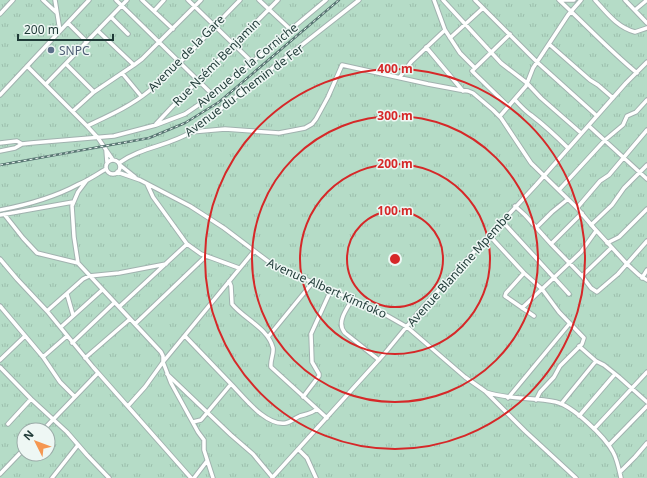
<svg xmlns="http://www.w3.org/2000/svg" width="647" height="478" font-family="'Noto Sans',sans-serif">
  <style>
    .grass { fill: url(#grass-tufts); fill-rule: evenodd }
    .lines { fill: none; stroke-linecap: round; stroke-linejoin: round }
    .minor-casing { stroke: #a1b2af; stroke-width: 5.5 }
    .minor { stroke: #fff; stroke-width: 3.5 }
    .rail-casing { stroke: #597673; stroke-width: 2.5 }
    .rail { stroke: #eef7f4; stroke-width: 1; stroke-dasharray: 3; stroke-linecap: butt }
    .ring { fill: none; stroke: #d62828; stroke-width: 2 }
    .service-dot { fill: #5c6f8a; stroke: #eef7f4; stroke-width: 1.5 }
    .labels { text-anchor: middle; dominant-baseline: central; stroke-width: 3; stroke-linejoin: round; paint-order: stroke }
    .service-label { font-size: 12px; fill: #4e5e75; stroke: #eef7f4; text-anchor: start }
    .street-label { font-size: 12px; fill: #1f3a37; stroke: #eef7f4 }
    .centre { fill: #d62828; stroke: #eef7f4; stroke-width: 2 }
    .ring-label { font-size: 12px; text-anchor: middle; font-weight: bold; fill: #d62828; stroke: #eef7f4; stroke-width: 3; stroke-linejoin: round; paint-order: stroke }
  </style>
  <defs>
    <pattern id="grass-tufts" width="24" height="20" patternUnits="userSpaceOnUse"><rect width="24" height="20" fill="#b5dcc7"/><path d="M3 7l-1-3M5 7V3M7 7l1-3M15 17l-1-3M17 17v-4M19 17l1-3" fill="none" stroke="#9bbeac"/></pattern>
  </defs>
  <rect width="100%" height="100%" fill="#deeae7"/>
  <path class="grass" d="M0,0H647V478H0ZM24,430H48V454H24Z"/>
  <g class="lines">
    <defs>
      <path id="minor" d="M43,0L57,13
        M55,0L60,31
        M116,0L213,95
        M142,0L173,29
        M188,0L252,62
        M259,0L290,29
        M434,0L445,30L460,53L475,68
        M443,0L501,63L527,83L541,98L581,133
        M475,0L537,62L597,116
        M559,0C585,24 609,50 637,73
        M560,0H574
        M595,0C607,13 617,27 635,32L647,28
        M625,0L647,23
        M635,10L647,0
        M154,11L164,0
        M0,14L13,0
        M111,17L128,34
        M68,23L87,42
        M98,31L134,65
        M450,38L483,8
        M549,44L590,80L598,85L613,98
        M426,47L463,91
        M66,64L94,92
        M27,66L87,126L98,138L113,160
        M122,73L141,96
        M400,77L411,62L445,30
        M46,84L127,0
        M0,95L89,0
        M515,100C520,105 525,111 531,115C544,125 556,136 568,148
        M509,107L472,71L510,34
        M73,111L94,92L134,65L142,59L201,0
        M500,116L526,86L533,68L541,56L568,15L581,0
        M156,124L171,108L278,0
        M87,126C108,116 131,106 149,91C182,64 210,30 240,0
        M589,126L647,179
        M191,132L225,129L279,133L305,128L312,124L316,119L328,97L342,65L428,84L460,90L468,91L473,93L493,110L501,118L531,163L577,208L594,228L627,264L639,275L647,280
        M0,143L17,141L22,144
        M106,150L107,162
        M0,151L15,148L22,144L31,143L114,136L156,125L185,114L213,95L326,0
        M106 167a7 7 0 1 1 14 0a7 7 0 1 1-14 0Z
        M119,163C141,147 169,146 191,132L359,0
        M120,165L135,177
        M117,172L140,180L190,206L224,228L273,265L379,311L407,327L465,377L485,391L525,431L576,478
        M87,180L78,192L72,206L74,237L78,263L161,352L163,356V362L171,383L198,432L204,440V450L213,478
        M147,184L153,197L187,244L201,254L239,268
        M559,190L605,140L623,125L627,116L636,112L647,100
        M515,206L525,215L551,244L582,276L591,288L597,292L618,274L647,241
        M577,208L600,181L609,175L647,130
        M0,210C27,205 55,197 79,184C89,180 97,174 106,169
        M4,214L23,238L37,253L78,263
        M0,215L73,202
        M502,221L569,294
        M591,225L612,205L624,188L647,165
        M536,228L552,212L568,199
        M489,235L524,273L542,289L559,312L584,338L582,344L560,366L554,377L540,392L536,400
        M607,243L619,237L647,209
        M551,244L582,213
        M0,259L17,279L47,311L93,367L191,478
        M524,273L506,293L505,296L534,316
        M582,276L611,248
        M642,278L647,270
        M229,281L231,286L232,304C244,319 268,328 273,348C274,354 270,360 271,367L327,418
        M67,294L73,315
        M352,300C346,310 336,323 345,333L379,360
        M0,306L43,357L60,382L74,396
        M119,307L187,244
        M522,308L581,252L596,231
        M47,311L83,279L89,276L119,273L166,264
        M135,324L206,256
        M61,327L102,290
        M185,336L231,384L201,420L193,422
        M268,337L313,282
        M72,343L114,303
        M579,346L596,361L604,365L619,377L647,402
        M43,357L67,336
        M85,358L130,319
        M0,360L25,336
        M0,367L31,399L67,432L87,455L109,478
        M167,374L231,435L253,454L273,478
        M231,384C243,396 266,427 286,423C291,422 295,418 300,416C306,414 311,414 317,409
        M486,392C509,400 533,397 556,402C573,406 605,437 613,452C617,459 619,469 621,478
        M303,397L319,376V374L312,362L311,334L331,290
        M508,398L570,323
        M561,404L596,361
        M128,406L145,387L163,362L254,251
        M579,416L615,374
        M8,424L31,399
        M594,429L647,372
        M43,430L98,373
        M609,445L647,406
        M298,449L307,458L316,478
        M620,472L635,457L647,443
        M0,474L24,449
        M52,478L78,445
        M194,478L207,461
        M272,478L385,353L422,308L536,185L626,83L647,62"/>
    </defs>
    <use href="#minor" class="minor-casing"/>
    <use href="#minor" class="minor"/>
    <defs>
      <path id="rail" d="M0,165L149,138L185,123L219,102L339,0"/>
    </defs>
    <use href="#rail" class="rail-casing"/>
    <use href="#rail" class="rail"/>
  </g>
  <g class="ring">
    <circle cx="395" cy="259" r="48"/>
    <circle cx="395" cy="259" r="95"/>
    <circle cx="395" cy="259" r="143"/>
    <circle cx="395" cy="259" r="190"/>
  </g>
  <circle class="service-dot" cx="51" cy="50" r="4"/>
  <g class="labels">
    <g class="service-label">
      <text x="59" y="50">SNPC</text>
    </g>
    <g class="street-label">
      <text transform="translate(186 53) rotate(-45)">Avenue de la Gare</text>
      <text transform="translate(216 62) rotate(-45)">Rue Nsémi Benjamin</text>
      <text transform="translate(247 65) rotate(-39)">Avenue de la Corniche</text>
      <text transform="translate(244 90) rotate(-37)">Avenue du Chemin de Fer</text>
      <text transform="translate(459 269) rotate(-48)">Avenue Blandine Mpembe</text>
      <text transform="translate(327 288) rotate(24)">Avenue Albert Kimfoko</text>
    </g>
  </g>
  <circle cx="395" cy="259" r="6" class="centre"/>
  <g class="ring-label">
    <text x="395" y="73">400 m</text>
    <text x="395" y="120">300 m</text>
    <text x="395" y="168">200 m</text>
    <text x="395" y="215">100 m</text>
  </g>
  <g transform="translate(36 442) rotate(312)"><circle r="19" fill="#eef7f4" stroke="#9baba8"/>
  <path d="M0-3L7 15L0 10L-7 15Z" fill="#f59751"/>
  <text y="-6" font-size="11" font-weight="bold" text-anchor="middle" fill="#1f3a37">N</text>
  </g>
  <path d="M18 34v6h95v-6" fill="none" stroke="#1f3a37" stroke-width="2"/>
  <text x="24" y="34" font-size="12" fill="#1f3a37" stroke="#eef7f4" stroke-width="3" paint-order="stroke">200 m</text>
</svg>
